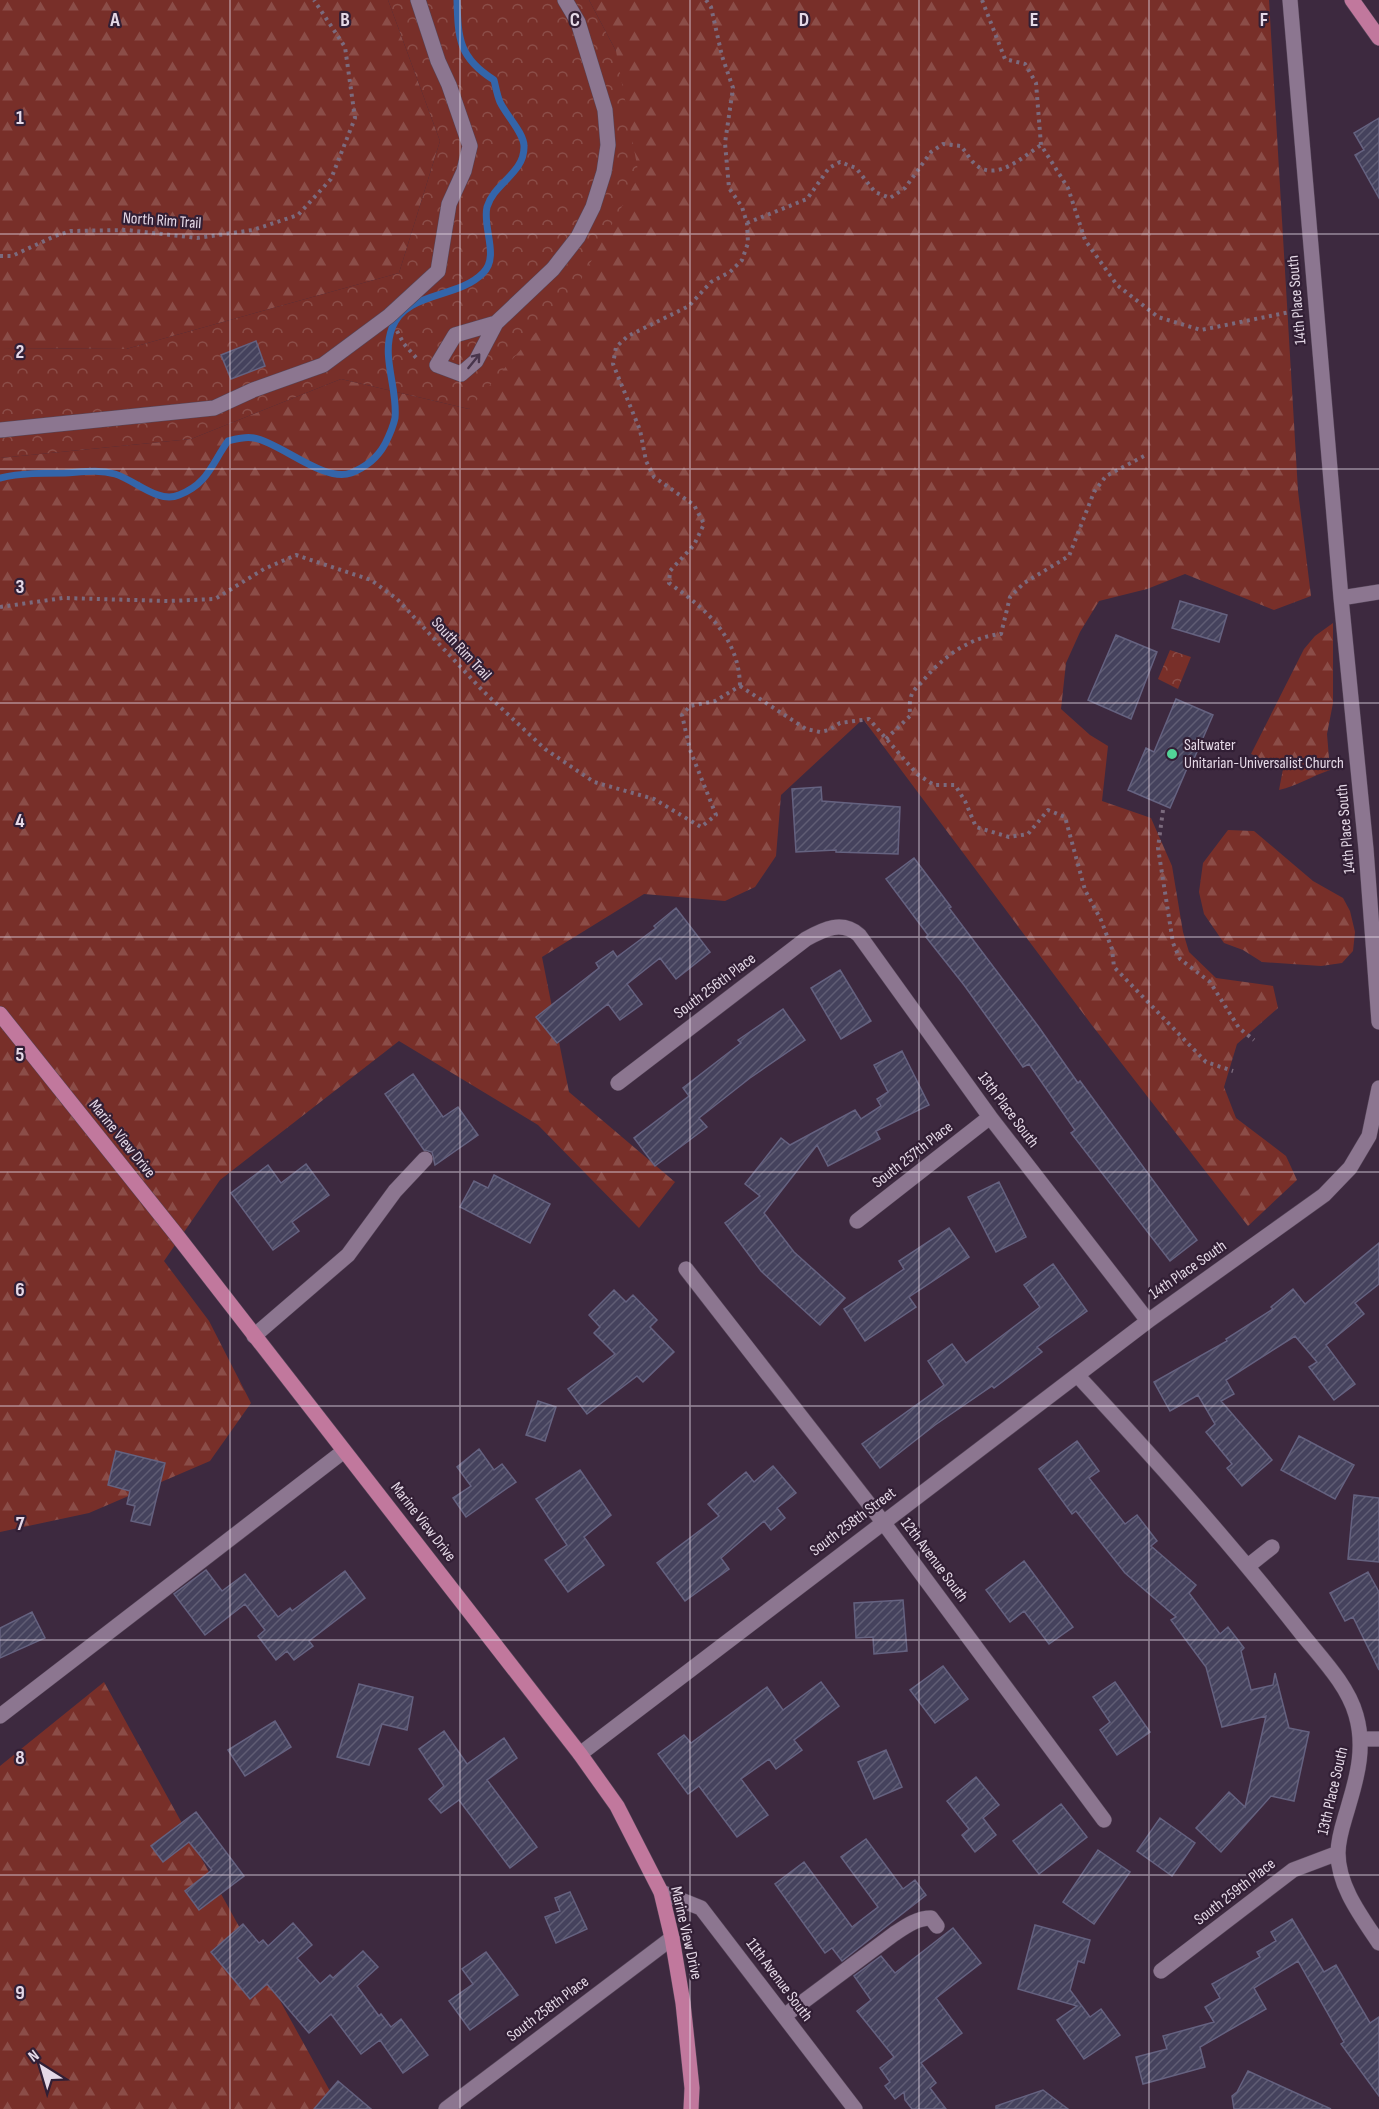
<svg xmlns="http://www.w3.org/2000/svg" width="1379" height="2109" font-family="'Sofia Sans Condensed',sans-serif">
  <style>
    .forest { fill: url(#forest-firs) }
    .park { fill: url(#park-crowns) }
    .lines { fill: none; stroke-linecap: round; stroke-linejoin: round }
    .stream { stroke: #3365aa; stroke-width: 7 }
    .building { fill: url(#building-hatch); stroke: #656280; stroke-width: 1.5 }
    .minor-casing { stroke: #554558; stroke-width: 16 }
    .major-casing { stroke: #554558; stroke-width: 16 }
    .path { stroke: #7b6a7d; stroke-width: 4; stroke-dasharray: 3 4.5; stroke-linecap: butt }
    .minor { stroke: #8c7690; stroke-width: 15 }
    .major { stroke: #c1789d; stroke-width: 15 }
    .oneway { stroke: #48354c }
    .grid { fill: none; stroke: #e5d9e7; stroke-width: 1.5; stroke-opacity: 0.55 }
    .poi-dot { fill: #52d397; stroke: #321f35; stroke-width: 2 }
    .labels { text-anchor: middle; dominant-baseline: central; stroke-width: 4.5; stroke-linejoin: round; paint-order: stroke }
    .street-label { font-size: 16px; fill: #e5d9e7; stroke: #321f35 }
    .poi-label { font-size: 16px; fill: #e5d9e7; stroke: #321f35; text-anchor: start }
    .grid-label { font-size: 20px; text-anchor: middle; font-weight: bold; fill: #e5d9e7; stroke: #321f35; stroke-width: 4.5; stroke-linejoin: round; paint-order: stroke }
  </style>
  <defs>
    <pattern id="forest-firs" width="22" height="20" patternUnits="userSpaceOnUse" patternTransform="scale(1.5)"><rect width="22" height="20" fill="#782f29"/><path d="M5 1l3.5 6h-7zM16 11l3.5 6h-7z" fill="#8b4d48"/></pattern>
    <pattern id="park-crowns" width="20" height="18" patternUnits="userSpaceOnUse" patternTransform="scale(1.5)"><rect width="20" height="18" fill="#782f29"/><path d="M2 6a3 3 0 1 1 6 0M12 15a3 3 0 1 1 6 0" fill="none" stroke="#8b4d48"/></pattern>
    <pattern id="building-hatch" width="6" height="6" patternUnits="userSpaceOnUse" patternTransform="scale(1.5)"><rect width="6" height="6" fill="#45425d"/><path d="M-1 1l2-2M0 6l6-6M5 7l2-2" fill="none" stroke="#605d74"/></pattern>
  </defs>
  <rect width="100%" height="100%" fill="#3d293f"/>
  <path class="forest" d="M0,0H388L440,141L399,273L126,349L0,348Z
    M589,0H1269L1298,491L1311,596L1274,610L1185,574L1147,589L1099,601L1080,632L1066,663L1061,709L1090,735L1108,746L1102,801L1151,818L1172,866L1183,932L1189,952L1216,978L1273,986L1278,1008L1237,1044L1224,1087L1236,1118L1286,1156L1297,1180L1248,1226L1091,1024L863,719L781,795L776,856L755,887L725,901L644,894L542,957L569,1092L675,1182L639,1228L538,1125L399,1041L220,1180L164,1261L209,1321L251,1403L210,1461L89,1513L0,1532V458L191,439L341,379L469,409L616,51Z
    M1333,623V703L1327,734L1330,770C1312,776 1297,786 1279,790L1283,769L1251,754L1304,649L1315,636Z
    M1228,830L1254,831L1313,881L1343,898L1350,911L1355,932L1353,951L1342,963L1321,966L1262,962L1243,950L1224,943L1204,914L1199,892L1203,863Z
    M104,1682L336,2102L324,2109H0V1766Z"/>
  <path class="park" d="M388,0H589L616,51L639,176L579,283L469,409L341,379L191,439L0,458V348L126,349L399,273L440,141Z
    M1170,650L1191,657L1178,689L1158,679Z"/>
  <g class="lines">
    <path class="stream" d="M0,478C21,473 43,473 65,473C82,472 98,469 115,474C135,480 158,504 179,495C208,484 212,463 228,441C236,439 245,436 254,438C281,443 324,483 351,473C366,467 378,457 385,444C389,436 393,428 395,418C398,389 381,357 392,328C406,291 458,299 483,273C500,257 482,227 487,207C494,183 525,173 524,146C524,133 506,115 500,102C497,95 496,88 494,80C459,58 458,39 457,0"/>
  </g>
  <path class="building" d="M1379,118V198L1355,155L1364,150L1354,133Z
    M256,341L265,366L231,379L221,355Z
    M1180,601L1227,615L1219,642L1172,628Z
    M1116,635L1157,652L1131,719L1088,700Z
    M1176,699L1213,715L1193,761L1191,759L1170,808L1128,790L1146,748L1154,752Z
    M821,787L822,801L900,807L898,854L836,852V850L796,852L792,789Z
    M914,858L951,907L949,908L1038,1026L1078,1083L1080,1081L1197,1240L1170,1261L1071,1133L1075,1130L1029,1064L1023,1067L964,985L926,937L928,935L886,879Z
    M676,908L710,952L676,979L660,958L627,984L642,1004L620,1020L608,1004L557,1043L536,1017L599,968L596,963L613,951L617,957L656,928L654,926Z
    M840,970L871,1021L841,1039L811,988Z
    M783,1009L805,1040L750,1078L699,1118L707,1127L655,1166L634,1138L689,1096L683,1088L741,1043L738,1040Z
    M902,1051L929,1105L876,1131L880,1139L828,1166L817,1145L764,1213L794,1252L845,1298L820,1325L761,1271L725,1223L760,1196L745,1184L781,1138L790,1145L855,1110L861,1119L881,1106L877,1099L888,1092L874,1065Z
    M413,1074L443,1117L458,1107L478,1135L435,1165L432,1152L424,1150L385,1094Z
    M306,1164L329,1195L292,1222L299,1231L273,1250L231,1193L268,1165L281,1183Z
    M494,1175L550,1204L530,1243L460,1207L474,1181L488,1188Z
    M999,1182L1026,1237L996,1252L968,1197Z
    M949,1228L969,1257L909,1297L916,1307L865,1341L844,1309L904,1269L899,1261Z
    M1379,1243V1284L1355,1303L1364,1314L1326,1345L1355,1384L1334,1400L1309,1367L1317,1362L1295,1336L1226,1380L1234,1394L1221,1401L1272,1460L1242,1486L1227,1468L1232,1464L1206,1432L1215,1424L1198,1395L1170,1411L1154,1382L1227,1341L1226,1339L1273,1309L1271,1307L1293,1289L1305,1304Z
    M1053,1264L1087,1311L1037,1347L1042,1352L994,1388L992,1386L935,1425L880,1468L862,1444L944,1385L928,1361L952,1344L966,1363L1040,1307L1024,1285Z
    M614,1290L626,1302L633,1295L657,1320L650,1327L674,1352L643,1382L637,1376L587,1414L568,1389L615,1354L594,1333L600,1327L589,1315Z
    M538,1401L556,1407L545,1441L526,1435Z
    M1299,1436L1354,1465L1335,1499L1281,1470Z
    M1077,1441L1099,1471L1089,1478L1125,1524L1137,1515L1157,1541L1151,1546L1196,1585L1189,1593L1220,1634L1228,1627L1244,1648L1241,1651L1251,1690L1273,1685L1275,1673L1289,1728L1309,1732L1294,1801L1271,1796L1221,1852L1196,1828L1229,1792L1245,1807L1266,1716L1222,1727L1206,1667L1171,1620L1176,1617L1125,1573L1076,1511L1072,1514L1039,1469Z
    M479,1449L494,1470L502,1464L516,1482L466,1517L453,1498L471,1486L457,1467Z
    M116,1451L165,1463L150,1525L131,1521L135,1506L127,1504L130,1491L108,1485Z
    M773,1466L796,1493L777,1508L785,1518L771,1530L764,1521L721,1558L729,1569L685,1601L657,1563L719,1516L708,1504L746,1472L754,1482Z
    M580,1470L611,1515L584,1537L604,1565L568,1592L545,1560L567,1545L536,1499Z
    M1354,1495L1379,1498V1562L1348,1559Z
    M1024,1561L1073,1627L1049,1644L1024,1611L1010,1622L986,1590Z
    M206,1570L222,1591L245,1574L278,1617L290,1608L292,1611L345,1571L365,1598L309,1641L313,1646L294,1660L287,1651L276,1660L258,1636L265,1630L245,1604L205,1635L174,1594Z
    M1368,1572L1379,1592V1670L1353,1617L1345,1621L1330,1593Z
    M903,1600L907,1651L874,1654L873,1637L856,1638L854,1603Z
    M32,1612L45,1638L0,1658V1628Z
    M943,1666L968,1699L935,1723L910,1690Z
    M821,1682L839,1706L794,1740L802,1750L776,1769L769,1759L741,1779L768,1815L737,1837L699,1786L688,1794L658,1754L684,1735L691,1743L767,1687L783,1710Z
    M1115,1682L1150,1732L1117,1755L1100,1730L1110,1722L1093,1697Z
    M359,1684L413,1697L407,1730L382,1724L369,1765L337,1757Z
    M275,1721L291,1747L245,1776L228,1750Z
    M444,1731L467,1764L504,1738L517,1758L487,1780L537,1847L510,1868L459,1800L441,1813L429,1799L444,1786L419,1749Z
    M886,1750L902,1787L874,1799L858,1762Z
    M976,1777L999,1805L983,1818L996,1835L975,1852L962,1835L969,1829L947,1801Z
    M1061,1804L1087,1837L1039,1874L1013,1841Z
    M196,1812L244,1876L199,1910L185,1891L212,1870L189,1842L163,1862L151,1846Z
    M1160,1818L1195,1843L1172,1876L1137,1851Z
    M866,1839L903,1889L915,1880L926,1895L842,1961L832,1948L825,1953L775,1884L804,1862L852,1927L878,1907L841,1857Z
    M1098,1850L1130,1872L1094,1924L1063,1902Z
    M570,1892L587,1929L556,1943L545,1917L560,1911L555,1898Z
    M1292,1919L1324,1972L1336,1965L1370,2023L1379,2017V2096L1341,2044L1344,2042L1298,1961L1254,1988L1266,2009L1200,2047L1205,2067L1143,2084L1136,2057L1167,2049L1163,2036L1214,2022L1205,2007L1220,1998L1212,1984L1260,1957L1257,1952L1276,1941L1271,1932Z
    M293,1923L312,1945L297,1958L320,1984L330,1975L333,1978L363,1951L378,1967L357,1986L379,2016L381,2014L391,2027L401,2019L428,2055L403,2073L380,2040L361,2054L331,2014L309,2033L267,1984L250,1999L211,1952L243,1924L259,1943L263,1940L268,1946Z
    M1035,1925L1090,1940L1084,1963L1078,1961L1070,1990L1090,2017L1101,2009L1120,2035L1084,2059L1057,2020L1077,2006L1018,1989Z
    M953,1928L981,1963L936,1998L962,2033L921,2063L936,2083L930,2088L946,2109H912L905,2100L904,2092L895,2099L885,2086L890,2082L880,2068L894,2057L857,2011L871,2000L854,1976L881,1956L895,1973Z
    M486,1952L518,1995L470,2030L449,2001L473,1984L462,1969Z
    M1248,2071L1331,2109H1234L1232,2096L1237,2092Z
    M338,2081L371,2109H314Z
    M1043,2090L1068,2109H996V2106Z"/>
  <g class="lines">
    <defs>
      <path id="minor" d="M1290,0L1341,598L1366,849L1379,1022
        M496,323L455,335L437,365L461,374L476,361L496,323L553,269L578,237L593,207L604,172L608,145L605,110L578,22L565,0
        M0,430L214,408L253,390L323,365L389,316L438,271L449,204L464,171L470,146L449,85L438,61L418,0
        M1341,598L1379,592
        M618,1083L806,939C824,929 842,920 859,935L990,1117L1148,1321
        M857,1221L990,1117
        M686,1269L883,1522L1104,1820
        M254,1336L348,1255L395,1191L425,1159
        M1077,1375C1154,1458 1228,1540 1298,1629C1318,1655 1347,1683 1356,1715C1365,1746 1358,1774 1349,1804C1345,1819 1338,1836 1338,1853C1338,1886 1361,1916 1379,1943
        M1248,1566L1272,1547
        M0,1716L344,1451
        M1362,1739H1379
        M580,1754L1148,1321L1324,1195L1350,1168L1369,1136L1379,1088
        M661,1892L701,1908L855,2109
        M1161,1971L1293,1870L1338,1853
        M784,2016L894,1934C906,1926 917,1918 931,1918L937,1926
        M446,2109L672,1938"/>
      <path id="major" d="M1352,0L1379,38
        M0,1014L175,1233L580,1754L617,1806L661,1892L672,1938L683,2003L692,2088L691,2109"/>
    </defs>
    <use href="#minor" class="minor-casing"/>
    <use href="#major" class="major-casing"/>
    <path class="path" d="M706,0L711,7L722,56L733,88L725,143L729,188L742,207L747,223L748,243L742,260L730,272L711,282L689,306L628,336L616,347L613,364L640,430L646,461L654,477L694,505L704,524L694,545L670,571L669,583C706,609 739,637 740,686
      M982,0L1005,59L1025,64L1036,83L1041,145L1068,188L1085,240L1117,285L1158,317L1201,330L1300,310
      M747,223L807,199L829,168L840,162L856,168L875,192L890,198L905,188L931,152L943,144L961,146C966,152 970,160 976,165C997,182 1024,156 1041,145
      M0,256H12L55,236L71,231L127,230L197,238L253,230L298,215L331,179L355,118L345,47L314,0
      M397,331L404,344L419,361
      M0,607L63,598L168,601L215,599L264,569L296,555L371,580L397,599L483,691L545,749L594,782L654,799L701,827L716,815L690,750L682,715L690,706L715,701L740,686
      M740,686L806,729L820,732L829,730L840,723L869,719L917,774L934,785H955L965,801L976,827L1009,837L1028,834L1048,810L1065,817L1085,890L1101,920L1112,949L1114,967L1206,1062L1233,1071
      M886,739L910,716C910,710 909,703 911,697C912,691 918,686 922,682C942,657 970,637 1001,634L1010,597L1024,583L1069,556L1094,492L1106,476L1144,456
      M1163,810L1158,848L1173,943L1180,959L1210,982L1239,1028L1254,1040"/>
    <use href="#minor" class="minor"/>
    <use href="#major" class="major"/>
  </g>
  <defs><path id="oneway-shaft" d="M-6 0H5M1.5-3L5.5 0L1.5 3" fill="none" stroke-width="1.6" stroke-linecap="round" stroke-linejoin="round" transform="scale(1.5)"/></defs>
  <use class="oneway" href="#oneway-shaft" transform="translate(474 361) rotate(-51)"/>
  <path class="grid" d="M230,0V2109M460,0V2109M690,0V2109M919,0V2109M1149,0V2109M0,234H1379M0,469H1379M0,703H1379M0,937H1379M0,1172H1379M0,1406H1379M0,1640H1379M0,1875H1379"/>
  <circle class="poi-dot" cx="1172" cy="754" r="6"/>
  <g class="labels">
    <g class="street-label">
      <text transform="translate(162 221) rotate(4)">North Rim Trail</text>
      <text transform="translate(1297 300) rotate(-95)">14th Place South</text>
      <text transform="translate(461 649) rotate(47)">South Rim Trail</text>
      <text transform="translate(1346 829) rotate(-95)">14th Place South</text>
      <text transform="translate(715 986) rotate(-37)">South 256th Place</text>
      <text transform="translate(1008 1110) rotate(53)">13th Place South</text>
      <text transform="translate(122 1139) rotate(51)">Marine View Drive</text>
      <text transform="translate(913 1155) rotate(-38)">South 257th Place</text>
      <text transform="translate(1188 1270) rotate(-35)">14th Place South</text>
      <text transform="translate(423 1522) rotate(52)">Marine View Drive</text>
      <text transform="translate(853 1522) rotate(-37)">South 258th Street</text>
      <text transform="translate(934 1560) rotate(53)">12th Avenue South</text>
      <text transform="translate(1333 1791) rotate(-77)">13th Place South</text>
      <text transform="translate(1235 1892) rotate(-38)">South 259th Place</text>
      <text transform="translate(686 1933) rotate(77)">Marine View Drive</text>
      <text transform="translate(779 1980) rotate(53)">11th Avenue South</text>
      <text transform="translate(548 2009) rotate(-37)">South 258th Place</text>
    </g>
    <g class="poi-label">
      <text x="1184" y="745">Saltwater<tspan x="1184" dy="18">Unitarian-Universalist Church</tspan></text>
    </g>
  </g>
  <g class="grid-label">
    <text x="115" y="26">A</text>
    <text x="345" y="26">B</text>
    <text x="575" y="26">C</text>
    <text x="804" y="26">D</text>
    <text x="1034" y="26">E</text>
    <text x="1264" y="26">F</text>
    <text x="20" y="124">1</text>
    <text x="20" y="358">2</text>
    <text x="20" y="593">3</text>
    <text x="20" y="827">4</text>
    <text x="20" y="1061">5</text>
    <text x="20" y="1296">6</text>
    <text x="20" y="1530">7</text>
    <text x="20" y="1764">8</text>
    <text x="20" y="1999">9</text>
  </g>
  <g transform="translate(42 2067) rotate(323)" stroke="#321f35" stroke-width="4.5" paint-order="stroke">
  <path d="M0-4.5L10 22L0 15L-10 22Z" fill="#e5d9e7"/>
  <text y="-9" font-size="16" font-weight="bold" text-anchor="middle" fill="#e5d9e7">N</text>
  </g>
</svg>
